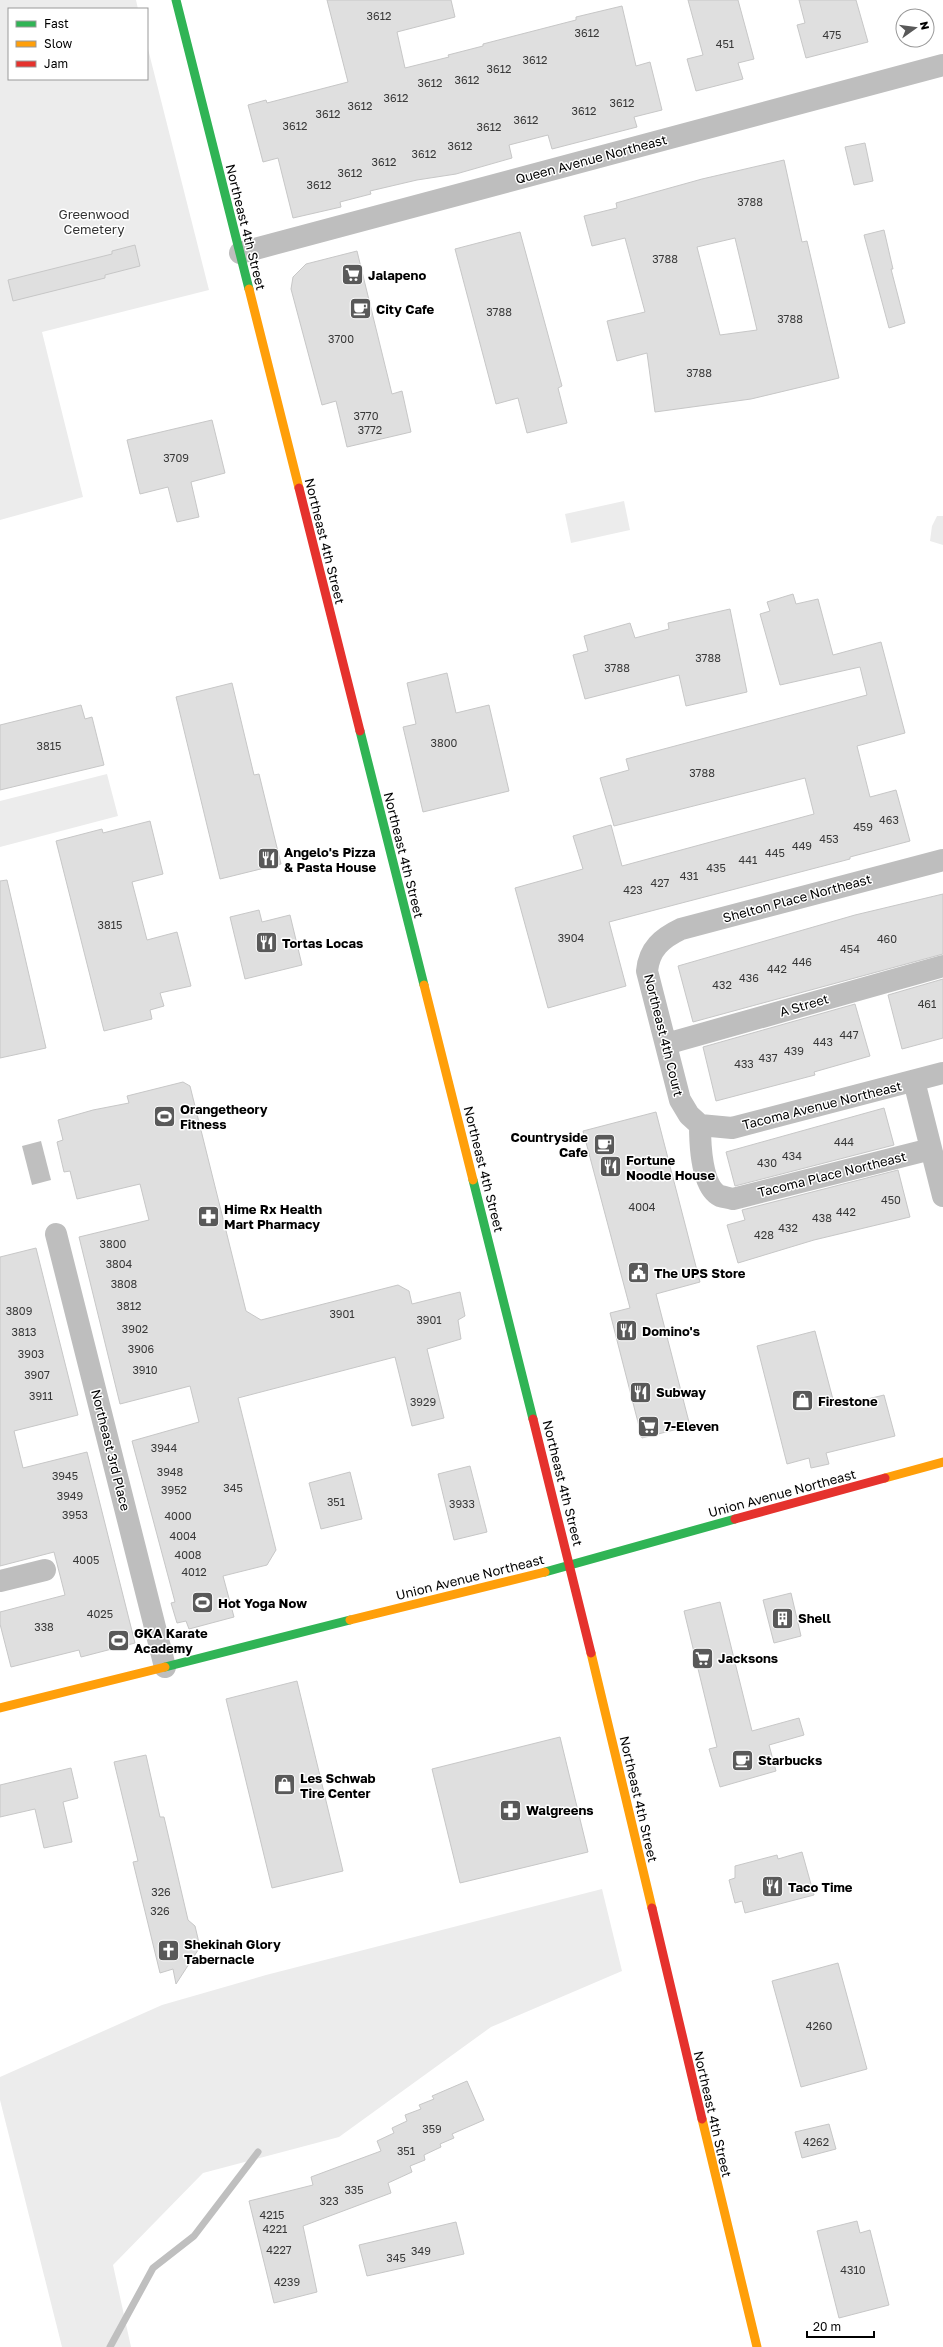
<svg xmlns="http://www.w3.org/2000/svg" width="943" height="2347" font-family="'Golos Text',sans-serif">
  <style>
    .green { fill: #ececec }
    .water { fill: #bfbfbf }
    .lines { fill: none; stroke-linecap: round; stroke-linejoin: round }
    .stream { stroke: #bfbfbf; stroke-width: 7 }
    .building { fill: #dfdfdf; stroke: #c7c7c7; fill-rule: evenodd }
    .street { stroke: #bebebe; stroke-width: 22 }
    .fast { stroke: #30b455; stroke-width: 9 }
    .slow { stroke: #ff9f0a; stroke-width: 9 }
    .jam { stroke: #e5322d; stroke-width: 9 }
    .labels { text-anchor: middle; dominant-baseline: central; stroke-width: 3; stroke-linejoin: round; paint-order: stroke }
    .number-label { font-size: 11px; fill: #383838 }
    .street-label { font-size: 13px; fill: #000; stroke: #fff }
    .park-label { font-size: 13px; fill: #333; stroke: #fff }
    .poi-label { font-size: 13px; font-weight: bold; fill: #000; stroke: #fff; text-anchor: start }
  </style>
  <rect width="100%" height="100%" fill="#fff"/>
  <path class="green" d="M0,0H136L138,9H9V79H147V45L209,290L42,332L83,497L0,520Z
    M624,501L630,530L571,543L565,514Z
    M937,516H943V545L930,541L932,526Z
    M107,774L118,816L0,847V801Z
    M602,1889L622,1971L491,2027L339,2137L203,2173L113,2265L131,2347H62L0,2100V2077L162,2005L266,1975Z"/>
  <path class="water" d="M41,1141L51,1180L32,1185L22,1146Z"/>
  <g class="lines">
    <path class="stream" d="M110,2347L153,2268L194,2236L258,2152"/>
  </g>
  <path class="building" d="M327,0H451L455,17L397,32L405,68L449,57L448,55L483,46V44L576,20V17L622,6L636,66L650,62L662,110L634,117L637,127L552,149L548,135L509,145L512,158L456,174L417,180L370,191L371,194L340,202L341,207L293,218L278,158L263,162L248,105L266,100L267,103L348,82Z
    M688,0H738L754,59L738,63L743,79L696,91L687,59L703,55Z
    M799,0H856L868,42L806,58L797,25L805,23Z
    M865,143L873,181L854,185L845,147Z
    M784,160L802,242L807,241L839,378L751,399L655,412L647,353L617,361L607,321L645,312L625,238L592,246L584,216L617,208L616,203L702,179ZM735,238L757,330L720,335L697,247Z
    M884,230L893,269H891L905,323L889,328L864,235Z
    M520,232L562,386L558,388L567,423L527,433L518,398L496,404L455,249Z
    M135,245L140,266L105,275V278L13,301L8,280L112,254V251Z
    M357,251L392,394L402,391L411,432L347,447L336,401L322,405L291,289L293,277L306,264Z
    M212,420L225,473L191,482L199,517L177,522L168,487L140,494L127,440Z
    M793,594L796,604L818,599L833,655L881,642L905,733L857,746L870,797L896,790L910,841L850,857V859L609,922L626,986L548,1008L515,888L583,869L573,836L611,825L622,866L814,814L805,778L614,826L600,778L629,770L626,759L867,695L860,667L780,685L760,614L770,611L767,602Z
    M730,609L747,692L686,706L679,675L585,699L573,655L588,651L584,636L630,623L635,638L669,629L668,623Z
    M447,673L456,713L489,705L509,791L423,812L403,727L416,724L407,683Z
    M232,683L254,775L259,774L281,864L220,879L176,697Z
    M81,705L85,719L92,717L104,765L0,790V725Z
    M150,821L163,874L132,882L147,940L177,932L191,986L160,993L164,1006L150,1010L152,1019L104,1031L56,841L102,829L103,833Z
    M7,880L46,1048L0,1058V881Z
    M943,894V954L693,1022L678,966L855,915Z
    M259,910L262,922L290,915L302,965L245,979L230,917Z
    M943,979V1038L902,1049L888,995Z
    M855,1004L870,1056L814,1072L815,1075L716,1101L703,1047Z
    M183,1082L190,1086L246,1311L261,1320L398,1285L409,1291L412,1304L460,1292L465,1316L458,1320L461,1339L427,1349L444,1418L412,1426L395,1357L238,1398L276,1550L267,1565L223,1576L234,1617L189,1629L186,1621L177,1623L171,1603L175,1602L132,1441L199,1422L190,1386L120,1404L79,1237L149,1220L140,1184L77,1199L70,1171L64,1172L57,1142L63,1140L58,1120L93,1110L129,1103L127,1096Z
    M884,1108L894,1145L735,1186L726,1152Z
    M656,1112L700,1282L656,1294L690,1426L642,1438L610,1313L630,1308L583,1131Z
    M898,1170L910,1217L814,1240L738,1263L727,1225L745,1220L742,1210Z
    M36,1248L78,1415L14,1431L23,1468L87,1452L135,1643L81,1657L79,1650L11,1667L0,1624V1612L65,1595L54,1552L0,1566V1257Z
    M815,1331L835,1407L884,1395L895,1436L826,1453L829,1464L811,1468L809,1458L787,1464L757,1346Z
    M470,1466L487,1532L454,1540L438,1474Z
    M350,1472L362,1519L321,1529L309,1483Z
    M791,1593L801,1636L774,1643L763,1600Z
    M720,1602L752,1731L799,1718L804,1735L769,1745L776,1771L720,1787L709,1749L717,1747L684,1611Z
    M297,1681L343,1871L272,1888L226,1699Z
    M560,1737L588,1852L460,1883L432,1769Z
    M146,1755L160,1817H164L188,1920L195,1926L200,1947L176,1984L173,1969L160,1973L133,1862L138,1861L114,1762Z
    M71,1768L78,1798L63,1802L72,1842L44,1848L35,1809L0,1817V1785Z
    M802,1852L814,1895L745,1913L742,1901L735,1903L729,1880L735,1878V1866L777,1855L778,1859Z
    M838,1963L867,2069L801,2087L772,1981Z
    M467,2081L484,2120L452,2134L454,2138L440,2144L441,2147L424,2155L425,2160L410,2166L412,2172L388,2183L391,2193L303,2226L317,2292L274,2303L249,2201L313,2185L311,2177L381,2151L377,2141L394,2133L392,2128L407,2121L405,2115L421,2109L419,2105L434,2099L432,2096Z
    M829,2124L836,2149L802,2158L795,2132Z
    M857,2221L860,2233L870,2230L889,2305L839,2318L817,2231Z
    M456,2222L464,2254L367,2276L359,2245Z"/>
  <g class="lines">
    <path class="street" d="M240,253L943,65
      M666,1044L943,966
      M914,1081L943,1196
      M700,1125L732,1128L943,1073
      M931,1149L733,1199C729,1198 724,1197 720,1196C701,1187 700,1143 700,1125L689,1115L680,1100L647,971C649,949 662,938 681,929L943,860
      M56,1234L165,1667
      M0,1581L45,1570"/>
    <path class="fast" d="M176,0L249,289
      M360,731L424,985
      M473,1180L533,1419
      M545,1572L735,1519
      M165,1667L350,1620"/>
    <path class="slow" d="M249,289L299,488
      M424,985L473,1180
      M885,1478L943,1462
      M350,1620L545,1572
      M591,1653L652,1908
      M0,1708L165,1667
      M702,2119L757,2347"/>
    <path class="jam" d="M299,488L360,731
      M533,1419L591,1653
      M735,1519L885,1478
      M652,1908L702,2119"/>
  </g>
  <defs>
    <symbol id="supermarket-square" viewBox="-11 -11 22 22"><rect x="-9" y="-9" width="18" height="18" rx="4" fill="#595959" stroke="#fff"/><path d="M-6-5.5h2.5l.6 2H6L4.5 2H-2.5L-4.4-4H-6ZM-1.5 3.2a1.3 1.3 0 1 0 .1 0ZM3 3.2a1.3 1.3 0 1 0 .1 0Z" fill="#fff"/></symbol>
    <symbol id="cafe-square" viewBox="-11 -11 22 22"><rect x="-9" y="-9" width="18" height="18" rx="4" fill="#595959" stroke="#fff"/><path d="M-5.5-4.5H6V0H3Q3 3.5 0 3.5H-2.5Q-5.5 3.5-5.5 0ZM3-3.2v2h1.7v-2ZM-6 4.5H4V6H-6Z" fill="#fff"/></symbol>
    <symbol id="restaurant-square" viewBox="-11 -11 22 22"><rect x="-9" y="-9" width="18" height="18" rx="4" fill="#595959" stroke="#fff"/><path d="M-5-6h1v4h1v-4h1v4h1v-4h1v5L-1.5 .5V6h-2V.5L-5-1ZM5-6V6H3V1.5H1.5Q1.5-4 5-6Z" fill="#fff"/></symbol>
    <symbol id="stadium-square" viewBox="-11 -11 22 22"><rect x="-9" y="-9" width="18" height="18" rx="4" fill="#595959" stroke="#fff"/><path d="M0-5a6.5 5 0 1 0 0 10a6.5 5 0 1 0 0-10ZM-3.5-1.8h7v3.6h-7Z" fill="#fff"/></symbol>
    <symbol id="pharmacy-square" viewBox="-11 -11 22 22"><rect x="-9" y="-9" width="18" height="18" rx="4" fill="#595959" stroke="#fff"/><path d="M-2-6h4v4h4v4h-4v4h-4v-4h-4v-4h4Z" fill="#fff"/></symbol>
    <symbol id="civic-square" viewBox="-11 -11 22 22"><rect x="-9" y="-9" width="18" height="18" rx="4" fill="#595959" stroke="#fff"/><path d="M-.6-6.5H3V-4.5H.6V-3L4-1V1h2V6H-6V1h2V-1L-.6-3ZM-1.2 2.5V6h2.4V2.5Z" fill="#fff"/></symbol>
    <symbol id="shop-square" viewBox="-11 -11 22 22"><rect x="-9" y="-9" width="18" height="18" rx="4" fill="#595959" stroke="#fff"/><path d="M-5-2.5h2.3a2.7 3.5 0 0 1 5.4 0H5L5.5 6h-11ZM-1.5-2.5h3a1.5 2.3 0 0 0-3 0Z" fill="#fff"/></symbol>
    <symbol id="building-square" viewBox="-11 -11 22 22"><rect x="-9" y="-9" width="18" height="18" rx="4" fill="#595959" stroke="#fff"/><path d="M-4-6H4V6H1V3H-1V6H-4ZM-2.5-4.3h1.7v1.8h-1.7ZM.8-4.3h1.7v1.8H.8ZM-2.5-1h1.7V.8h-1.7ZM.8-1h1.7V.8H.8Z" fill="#fff"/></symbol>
    <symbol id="church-square" viewBox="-11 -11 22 22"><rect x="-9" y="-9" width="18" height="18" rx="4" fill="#595959" stroke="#fff"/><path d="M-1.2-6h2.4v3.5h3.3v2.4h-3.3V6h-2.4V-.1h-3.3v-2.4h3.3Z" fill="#fff"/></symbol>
  </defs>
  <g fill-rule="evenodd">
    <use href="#supermarket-square" x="340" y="262" width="25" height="25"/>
    <use href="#cafe-square" x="348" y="296" width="25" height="25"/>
    <use href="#restaurant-square" x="256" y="846" width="25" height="25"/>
    <use href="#restaurant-square" x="254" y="930" width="25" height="25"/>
    <use href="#stadium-square" x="152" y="1104" width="25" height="25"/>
    <use href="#cafe-square" x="592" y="1132" width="25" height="25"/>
    <use href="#restaurant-square" x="598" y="1154" width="25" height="25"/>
    <use href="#pharmacy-square" x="196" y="1204" width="25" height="25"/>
    <use href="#civic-square" x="626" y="1260" width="25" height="25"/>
    <use href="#restaurant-square" x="614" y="1318" width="25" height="25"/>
    <use href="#restaurant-square" x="628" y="1380" width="25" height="25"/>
    <use href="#shop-square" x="790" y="1388" width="25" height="25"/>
    <use href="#supermarket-square" x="636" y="1414" width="25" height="25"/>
    <use href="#stadium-square" x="190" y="1590" width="25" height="25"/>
    <use href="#building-square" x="770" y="1606" width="25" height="25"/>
    <use href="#stadium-square" x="106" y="1628" width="25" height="25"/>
    <use href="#supermarket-square" x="690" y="1646" width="25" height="25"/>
    <use href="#cafe-square" x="730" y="1748" width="25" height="25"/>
    <use href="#shop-square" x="272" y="1772" width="25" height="25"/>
    <use href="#pharmacy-square" x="498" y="1798" width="25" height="25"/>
    <use href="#restaurant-square" x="760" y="1874" width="25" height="25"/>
    <use href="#church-square" x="156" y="1938" width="25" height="25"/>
  </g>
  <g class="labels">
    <g class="number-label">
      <text x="379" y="15">3612</text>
      <text x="587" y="32">3612</text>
      <text x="832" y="34">475</text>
      <text x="725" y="43">451</text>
      <text x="535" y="59">3612</text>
      <text x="499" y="68">3612</text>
      <text x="467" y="79">3612</text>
      <text x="430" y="82">3612</text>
      <text x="396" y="97">3612</text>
      <text x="622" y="102">3612</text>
      <text x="360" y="105">3612</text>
      <text x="584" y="110">3612</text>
      <text x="328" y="113">3612</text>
      <text x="526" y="119">3612</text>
      <text x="295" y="125">3612</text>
      <text x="489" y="126">3612</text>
      <text x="460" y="145">3612</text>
      <text x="424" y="153">3612</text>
      <text x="384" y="161">3612</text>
      <text x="350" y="172">3612</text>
      <text x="319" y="184">3612</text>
      <text x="750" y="201">3788</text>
      <text x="665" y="258">3788</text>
      <text x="499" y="311">3788</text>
      <text x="790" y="318">3788</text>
      <text x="341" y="338">3700</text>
      <text x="699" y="372">3788</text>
      <text x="366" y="415">3770</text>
      <text x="370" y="429">3772</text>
      <text x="176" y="457">3709</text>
      <text x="708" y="657">3788</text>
      <text x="617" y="667">3788</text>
      <text x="444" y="742">3800</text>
      <text x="49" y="745">3815</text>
      <text x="702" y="772">3788</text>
      <text x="889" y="819">463</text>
      <text x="863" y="826">459</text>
      <text x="829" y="838">453</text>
      <text x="802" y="845">449</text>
      <text x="775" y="852">445</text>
      <text x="748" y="859">441</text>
      <text x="716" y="867">435</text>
      <text x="689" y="875">431</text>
      <text x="660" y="882">427</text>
      <text x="633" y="889">423</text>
      <text x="110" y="924">3815</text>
      <text x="571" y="937">3904</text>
      <text x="887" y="938">460</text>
      <text x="850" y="948">454</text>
      <text x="802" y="961">446</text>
      <text x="777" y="968">442</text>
      <text x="749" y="977">436</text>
      <text x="722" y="984">432</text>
      <text x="927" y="1003">461</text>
      <text x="849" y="1034">447</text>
      <text x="823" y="1041">443</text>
      <text x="794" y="1050">439</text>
      <text x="768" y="1057">437</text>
      <text x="744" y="1063">433</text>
      <text x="844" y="1141">444</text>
      <text x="792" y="1155">434</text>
      <text x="767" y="1162">430</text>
      <text x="891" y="1199">450</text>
      <text x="642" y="1206">4004</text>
      <text x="846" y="1211">442</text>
      <text x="822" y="1217">438</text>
      <text x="788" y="1227">432</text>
      <text x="764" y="1234">428</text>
      <text x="113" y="1243">3800</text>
      <text x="119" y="1263">3804</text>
      <text x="124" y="1283">3808</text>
      <text x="129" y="1305">3812</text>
      <text x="19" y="1310">3809</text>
      <text x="342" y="1313">3901</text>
      <text x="429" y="1319">3901</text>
      <text x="135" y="1328">3902</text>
      <text x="24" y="1331">3813</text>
      <text x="141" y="1348">3906</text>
      <text x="31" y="1353">3903</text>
      <text x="145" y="1369">3910</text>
      <text x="37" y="1374">3907</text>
      <text x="41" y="1395">3911</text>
      <text x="423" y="1401">3929</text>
      <text x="164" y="1447">3944</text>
      <text x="170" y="1471">3948</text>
      <text x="65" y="1475">3945</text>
      <text x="233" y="1487">345</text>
      <text x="174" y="1489">3952</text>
      <text x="70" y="1495">3949</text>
      <text x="336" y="1501">351</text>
      <text x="462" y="1503">3933</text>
      <text x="75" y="1514">3953</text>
      <text x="178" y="1515">4000</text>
      <text x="183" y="1535">4004</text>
      <text x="188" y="1554">4008</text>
      <text x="86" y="1559">4005</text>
      <text x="194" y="1571">4012</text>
      <text x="100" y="1613">4025</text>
      <text x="44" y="1626">338</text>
      <text x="161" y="1891">326</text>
      <text x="160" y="1910">326</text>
      <text x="819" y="2025">4260</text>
      <text x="432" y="2128">359</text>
      <text x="816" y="2141">4262</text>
      <text x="406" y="2150">351</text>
      <text x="354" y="2189">335</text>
      <text x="329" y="2200">323</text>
      <text x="272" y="2214">4215</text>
      <text x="275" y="2228">4221</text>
      <text x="279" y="2249">4227</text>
      <text x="421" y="2250">349</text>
      <text x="396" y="2257">345</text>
      <text x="853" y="2269">4310</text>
      <text x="287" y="2281">4239</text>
    </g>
    <g class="street-label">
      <text transform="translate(591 159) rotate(-15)">Queen Avenue Northeast</text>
      <text transform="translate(246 227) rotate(76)">Northeast 4th Street</text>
      <text transform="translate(325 541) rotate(76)">Northeast 4th Street</text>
      <text transform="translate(404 855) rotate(76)">Northeast 4th Street</text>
      <text transform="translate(797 898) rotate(-15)">Shelton Place Northeast</text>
      <text transform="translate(804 1005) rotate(-16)">A Street</text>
      <text transform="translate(664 1035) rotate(76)">Northeast 4th Court</text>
      <text transform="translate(822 1105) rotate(-14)">Tacoma Avenue Northeast</text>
      <text transform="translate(484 1169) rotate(76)">Northeast 4th Street</text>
      <text transform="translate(832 1174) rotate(-14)">Tacoma Place Northeast</text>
      <text transform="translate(111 1450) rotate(76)">Northeast 3rd Place</text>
      <text transform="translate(563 1483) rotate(76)">Northeast 4th Street</text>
      <text transform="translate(782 1493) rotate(-15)">Union Avenue Northeast</text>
      <text transform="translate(470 1577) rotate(-14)">Union Avenue Northeast</text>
      <text transform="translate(639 1799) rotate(77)">Northeast 4th Street</text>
      <text transform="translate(713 2114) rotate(77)">Northeast 4th Street</text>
    </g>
    <g class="park-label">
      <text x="94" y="214">Greenwood<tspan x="94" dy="15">Cemetery</tspan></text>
    </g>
    <g class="poi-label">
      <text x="368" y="275">Jalapeno</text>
      <text x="376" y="309">City Cafe</text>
      <text x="284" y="852">Angelo's Pizza<tspan x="284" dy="15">&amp; Pasta House</tspan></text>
      <text x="282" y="943">Tortas Locas</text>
      <text x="180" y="1109">Orangetheory<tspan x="180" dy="15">Fitness</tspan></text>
      <text x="588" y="1137" text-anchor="end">Countryside<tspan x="588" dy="15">Cafe</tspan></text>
      <text x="626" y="1160">Fortune<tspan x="626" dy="15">Noodle House</tspan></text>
      <text x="224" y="1209">Hime Rx Health<tspan x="224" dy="15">Mart Pharmacy</tspan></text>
      <text x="654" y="1273">The UPS Store</text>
      <text x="642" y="1331">Domino's</text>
      <text x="656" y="1392">Subway</text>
      <text x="818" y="1401">Firestone</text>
      <text x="664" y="1426">7-Eleven</text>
      <text x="218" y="1603">Hot Yoga Now</text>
      <text x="798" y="1618">Shell</text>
      <text x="134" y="1633">GKA Karate<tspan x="134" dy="15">Academy</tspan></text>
      <text x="718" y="1658">Jacksons</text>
      <text x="758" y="1760">Starbucks</text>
      <text x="300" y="1778">Les Schwab<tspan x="300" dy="15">Tire Center</tspan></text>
      <text x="526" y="1810">Walgreens</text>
      <text x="788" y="1887">Taco Time</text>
      <text x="184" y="1944">Shekinah Glory<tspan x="184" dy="15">Tabernacle</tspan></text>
    </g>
  </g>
  <rect x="8" y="8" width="140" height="72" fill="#ffffff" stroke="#999999"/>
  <rect x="16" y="21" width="20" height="6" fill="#30b455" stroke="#999999"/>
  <text x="44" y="28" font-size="12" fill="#000000">Fast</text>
  <rect x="16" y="41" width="20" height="6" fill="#ff9f0a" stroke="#999999"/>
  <text x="44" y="48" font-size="12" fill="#000000">Slow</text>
  <rect x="16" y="61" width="20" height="6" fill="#e5322d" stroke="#999999"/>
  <text x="44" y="68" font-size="12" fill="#000000">Jam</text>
  <g transform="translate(915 28) rotate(76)"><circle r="19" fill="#ffffff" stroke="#999999"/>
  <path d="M0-3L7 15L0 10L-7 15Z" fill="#595959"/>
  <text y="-6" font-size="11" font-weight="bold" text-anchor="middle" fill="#000000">N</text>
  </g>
  <path d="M807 2331v6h67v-6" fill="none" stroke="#000000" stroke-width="2"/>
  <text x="813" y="2331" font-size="12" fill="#000000" stroke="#ffffff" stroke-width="3" paint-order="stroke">20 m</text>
</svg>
